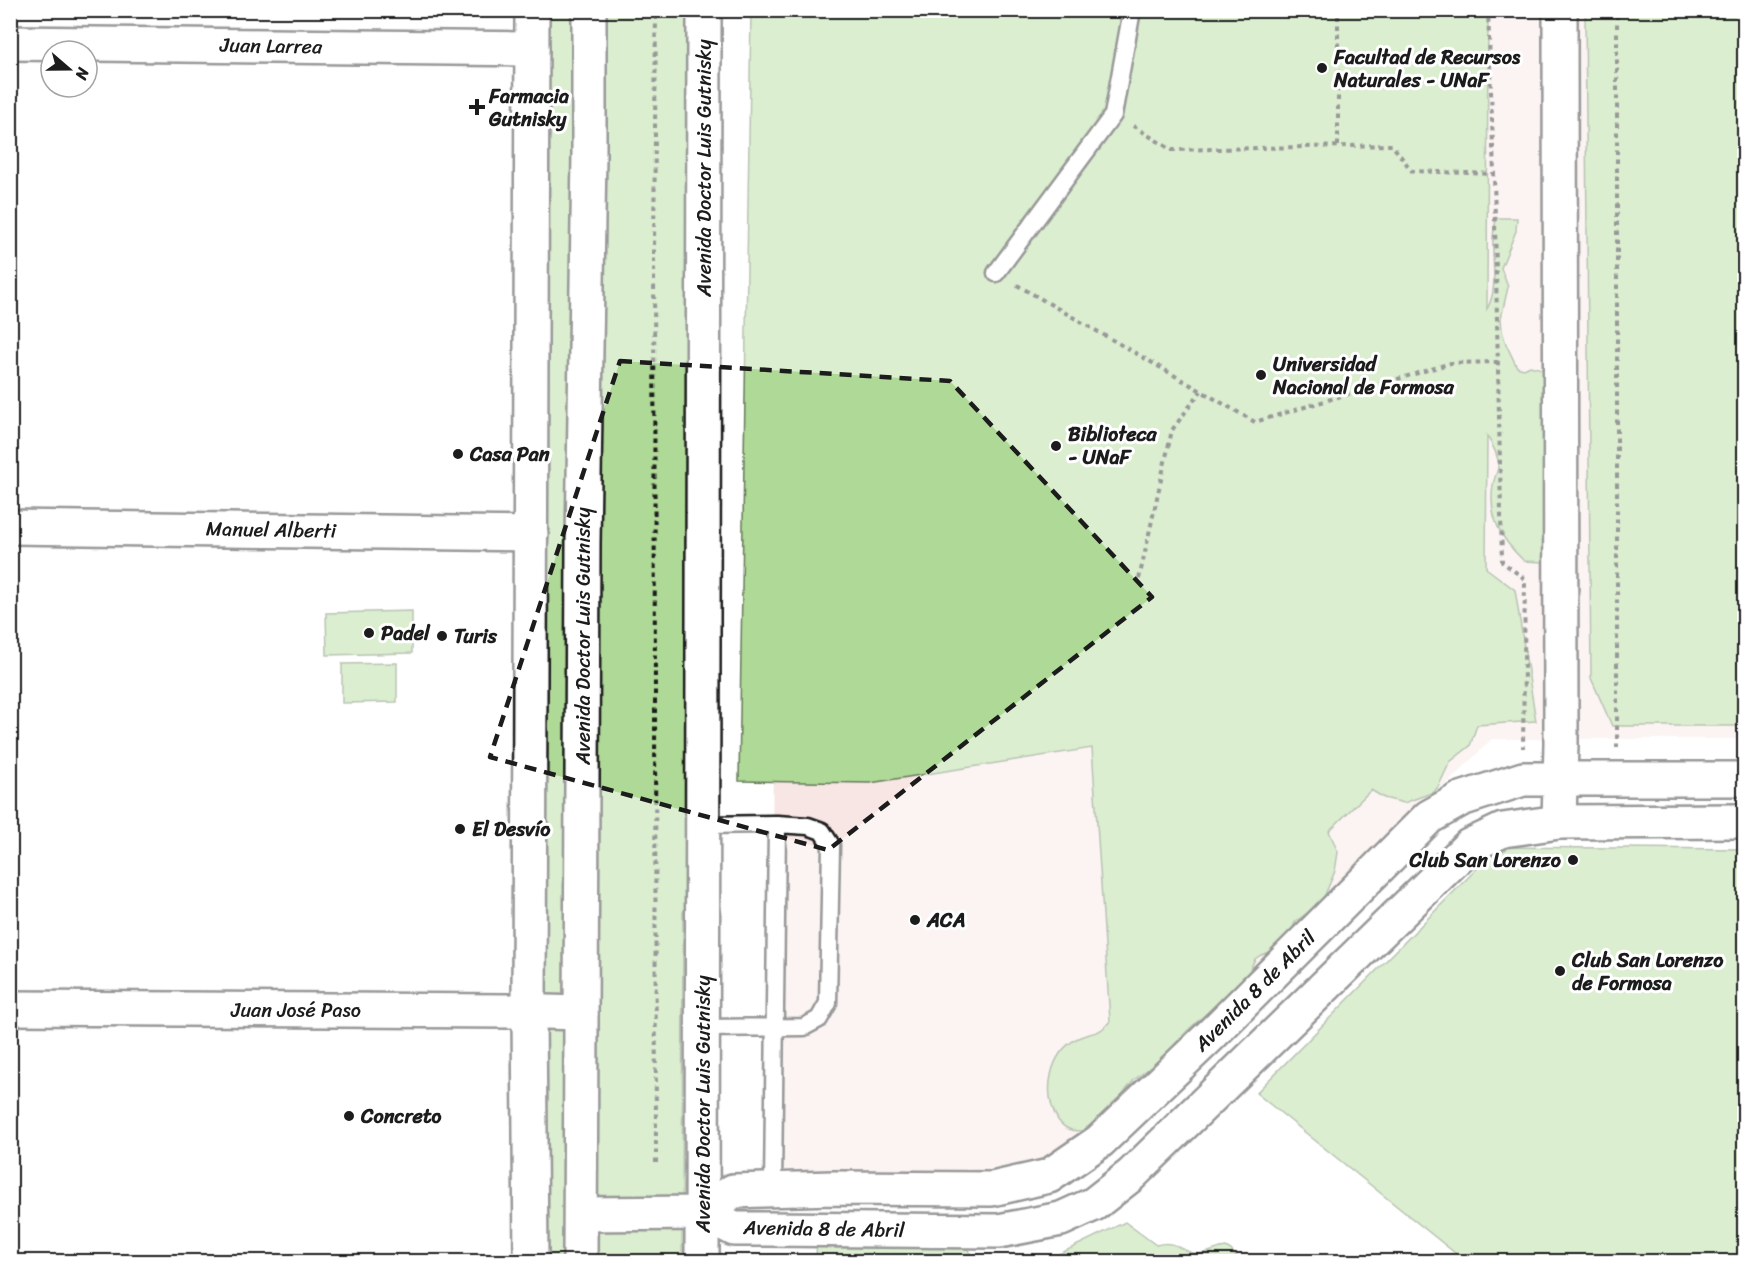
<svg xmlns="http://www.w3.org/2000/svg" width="1755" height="1272" font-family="Sriracha,sans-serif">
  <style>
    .built { fill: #f7e6e4 }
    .green { fill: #afd997; stroke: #667a5a; stroke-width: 1.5 }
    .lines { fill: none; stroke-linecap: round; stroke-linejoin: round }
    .service-casing { stroke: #1c1c1c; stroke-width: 21 }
    .minor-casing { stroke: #1c1c1c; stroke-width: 38 }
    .secondary-casing { stroke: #1c1c1c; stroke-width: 38 }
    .primary-casing { stroke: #1c1c1c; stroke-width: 38 }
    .path { stroke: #1c1c1c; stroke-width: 4; stroke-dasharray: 4.5 4.5; stroke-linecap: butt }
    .service { stroke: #fff; stroke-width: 16 }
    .minor { stroke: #fff; stroke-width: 33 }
    .secondary { stroke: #fff; stroke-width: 33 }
    .primary { stroke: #fff; stroke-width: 33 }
    .marked { fill: none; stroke: #1c1c1c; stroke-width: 4.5; stroke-dasharray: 12 8; stroke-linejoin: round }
    .poi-dot { fill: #1c1c1c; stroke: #fff; stroke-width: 2 }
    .labels { text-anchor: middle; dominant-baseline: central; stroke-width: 6; stroke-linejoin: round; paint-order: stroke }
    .street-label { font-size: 20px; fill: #1c1c1c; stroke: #fff }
    .poi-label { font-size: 20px; font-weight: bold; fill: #1c1c1c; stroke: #fff; text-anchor: start }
  </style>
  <rect width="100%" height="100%" fill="#fff"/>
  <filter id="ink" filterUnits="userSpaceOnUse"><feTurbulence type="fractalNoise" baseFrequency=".0167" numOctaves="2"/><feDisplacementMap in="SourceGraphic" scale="12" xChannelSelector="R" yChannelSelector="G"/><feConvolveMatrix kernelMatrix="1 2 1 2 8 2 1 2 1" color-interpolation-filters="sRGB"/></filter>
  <g filter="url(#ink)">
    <path class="built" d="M782,11H1744V739H1492L1086,1143L1036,1171L768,1179Z"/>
    <path class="green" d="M549,11H688L691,155L687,157L685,576L692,575L700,623H685V687L687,690L693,910L683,912L682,1261L541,1262Z
      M751,11H1488L1487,309C1502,283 1486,247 1497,218H1517L1516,231L1501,268L1508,287L1501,318L1502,331L1506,344L1517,367L1524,369L1530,366L1550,371L1548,559L1543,562L1524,561C1501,539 1488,518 1493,485C1494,479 1497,473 1498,467C1500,458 1492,444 1487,436L1486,568L1515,590L1536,721L1477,725L1470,746L1450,762L1438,787L1434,792L1404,803L1384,798L1371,790L1329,831L1338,852L1335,871L1322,902L1295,922L1289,940L1279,948L1261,955L1255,959L1247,976L1234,993L1207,1013L1188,1030L1161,1059L1134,1080L1109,1111L1090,1129C1077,1133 1066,1132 1058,1120C1042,1093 1049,1053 1078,1038C1092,1031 1099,1036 1110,1021L1092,748L870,783L739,781Z
      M1585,11H1744V726H1612L1591,678Z
      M412,611V653L327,655L326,613Z
      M397,663V702L342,703V664Z
      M1498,847L1744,849V1261H1465L1256,1093Z
      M1125,1222L1156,1245C1177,1239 1182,1253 1198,1254C1208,1254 1216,1248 1226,1247L1231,1250L1240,1261L772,1262V1258H816L817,1238L937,1248L959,1247L969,1250L973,1258H1051Z"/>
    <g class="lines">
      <defs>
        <path id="service" d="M996,273L1113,115L1132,10
          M703,1028L804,1027L819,1019L828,1003L831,845L822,831L808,826L777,824L704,825
          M773,1189L777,824"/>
        <path id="minor" d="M10,43L532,49
          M10,527L531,534
          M1559,822L1561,744L1560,10
          M10,1008L510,1011L581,1013"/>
        <path id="secondary" d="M704,1213L733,1191L833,1188L992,1189L1049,1176L1100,1141L1209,1037L1429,817L1461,799L1523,779H1744
          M581,1214L704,1213L734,1229H765L999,1231L1061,1219L1094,1204L1131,1175L1469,846L1503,830L1559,822L1744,821
          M531,1262L529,1011L532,10
          M702,1262L704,10"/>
        <path id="primary" d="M580,1262L583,543L589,154V10"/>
      </defs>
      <use href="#service" class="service-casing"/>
      <use href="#minor" class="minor-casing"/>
      <use href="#secondary" class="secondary-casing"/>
      <use href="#primary" class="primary-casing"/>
      <path class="path" d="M1488,10L1494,174L1502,562L1525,579L1523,748
        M1133,126L1172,150L1392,145L1412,171L1494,174
        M1338,146V10
        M1017,285L1255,422L1451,363L1498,362
        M1139,579L1172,430L1201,391
        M1617,748V10
        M656,1163L654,250L656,10"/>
      <use href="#service" class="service"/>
      <use href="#minor" class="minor"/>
      <use href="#secondary" class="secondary"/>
      <use href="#primary" class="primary"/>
    </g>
  </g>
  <path d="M0 0H1755V1272H0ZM620,361L950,381L1152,597L828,850L490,757Z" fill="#fff" fill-opacity=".55" fill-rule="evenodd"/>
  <path class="marked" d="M620,361L950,381L1152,597L828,850L490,757Z"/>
  <g class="poi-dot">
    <circle cx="1322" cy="68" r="6"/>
    <path d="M474 98h6v6h6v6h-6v6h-6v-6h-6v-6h6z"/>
    <circle cx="1261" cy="375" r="6"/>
    <circle cx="1056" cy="446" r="6"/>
    <circle cx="458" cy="454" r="6"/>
    <circle cx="369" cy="633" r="6"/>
    <circle cx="442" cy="636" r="6"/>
    <circle cx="460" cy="829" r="6"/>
    <circle cx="1573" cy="860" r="6"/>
    <circle cx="915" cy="920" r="6"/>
    <circle cx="1560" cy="971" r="6"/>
    <circle cx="349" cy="1116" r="6"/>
  </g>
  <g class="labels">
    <g class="street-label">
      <text transform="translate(271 46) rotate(1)">Juan Larrea</text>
      <text transform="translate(704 168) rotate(-90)">Avenida Doctor Luis Gutnisky</text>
      <text transform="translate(271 530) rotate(1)">Manuel Alberti</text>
      <text transform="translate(583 636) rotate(-90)">Avenida Doctor Luis Gutnisky</text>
      <text transform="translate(1255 991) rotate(-45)">Avenida 8 de Abril</text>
      <text x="296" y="1010">Juan José Paso</text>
      <text transform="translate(703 1104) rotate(-90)">Avenida Doctor Luis Gutnisky</text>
      <text transform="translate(824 1229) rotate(1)">Avenida 8 de Abril</text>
    </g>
    <g class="poi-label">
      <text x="1334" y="57">Facultad de Recursos<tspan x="1334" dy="23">Naturales - UNaF</tspan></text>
      <text x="489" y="96">Farmacia<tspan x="489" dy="23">Gutnisky</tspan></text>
      <text x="1273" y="364">Universidad<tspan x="1273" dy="23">Nacional de Formosa</tspan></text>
      <text x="1068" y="434">Biblioteca<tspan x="1068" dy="23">- UNaF</tspan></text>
      <text x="470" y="454">Casa Pan</text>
      <text x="381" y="633">Padel</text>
      <text x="454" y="636">Turis</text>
      <text x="472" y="829">El Desvío</text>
      <text x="1561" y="860" text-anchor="end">Club San Lorenzo</text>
      <text x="927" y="920">ACA</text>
      <text x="1572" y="960">Club San Lorenzo<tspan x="1572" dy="23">de Formosa</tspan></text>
      <text x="361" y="1116">Concreto</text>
    </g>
  </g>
  <rect width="1755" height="1272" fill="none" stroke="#fff" stroke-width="36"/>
  <rect x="18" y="18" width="1719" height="1236" fill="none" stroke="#1c1c1c" stroke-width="2" filter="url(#ink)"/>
  <g transform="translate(69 69) rotate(110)"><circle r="28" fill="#ffffff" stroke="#a4a4a4" stroke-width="1.5"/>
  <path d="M0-4.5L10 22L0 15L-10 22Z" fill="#1c1c1c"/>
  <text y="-9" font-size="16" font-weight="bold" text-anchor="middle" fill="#1c1c1c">N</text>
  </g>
</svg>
